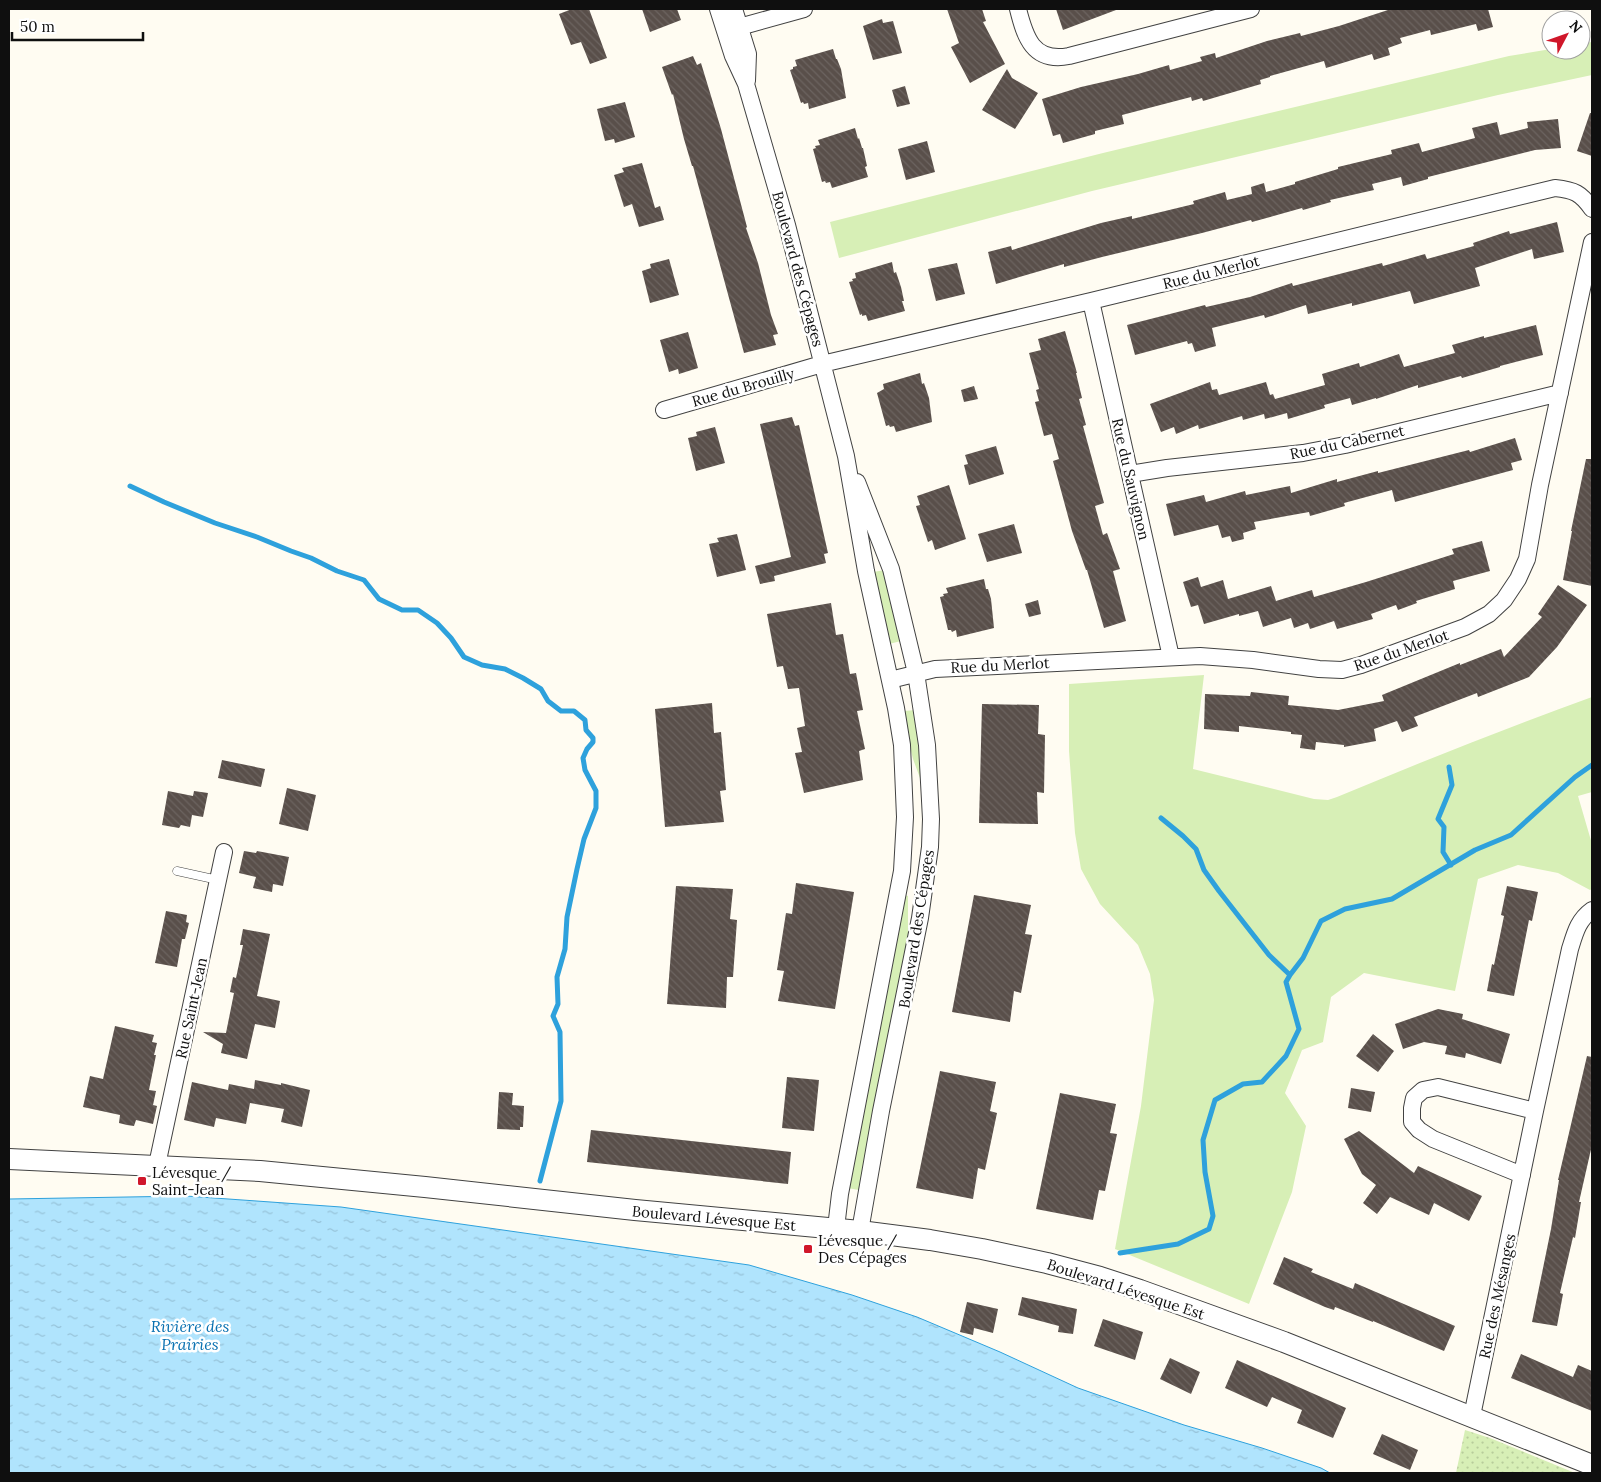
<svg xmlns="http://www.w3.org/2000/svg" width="1601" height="1482" font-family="Lora,serif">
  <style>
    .grass { fill: #d7efb6 }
    .park { fill: url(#park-dots) }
    .water { fill: url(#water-ripples); stroke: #2ea1dc }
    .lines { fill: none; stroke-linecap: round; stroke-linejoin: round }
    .stream { stroke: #2ea1dc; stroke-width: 5 }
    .building { fill: url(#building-back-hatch) }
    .service-casing { stroke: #424242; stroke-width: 9 }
    .minor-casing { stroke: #424242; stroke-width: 18 }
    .tertiary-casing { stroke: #424242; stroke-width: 22 }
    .service { stroke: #fff; stroke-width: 8 }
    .minor { stroke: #fff; stroke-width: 16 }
    .tertiary { stroke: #fff; stroke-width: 20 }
    .poi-dot { fill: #d0172a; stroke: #fff; stroke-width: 2 }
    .labels { text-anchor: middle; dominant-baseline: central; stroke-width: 5; stroke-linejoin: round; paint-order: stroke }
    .street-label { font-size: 15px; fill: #0f0f0f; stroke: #fff }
    .poi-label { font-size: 15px; fill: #0f0f0f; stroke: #fff; text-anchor: start }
    .water-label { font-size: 16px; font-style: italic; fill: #0971b1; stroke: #fff }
  </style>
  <defs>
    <pattern id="park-dots" width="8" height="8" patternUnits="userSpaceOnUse" patternTransform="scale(1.25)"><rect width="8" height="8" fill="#d7efb6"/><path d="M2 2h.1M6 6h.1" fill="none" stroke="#b7cc9b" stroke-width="1.8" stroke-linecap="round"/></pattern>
    <pattern id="water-ripples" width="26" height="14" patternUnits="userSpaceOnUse" patternTransform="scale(1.25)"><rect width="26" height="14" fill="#b0e4fd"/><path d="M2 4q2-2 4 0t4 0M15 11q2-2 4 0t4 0" fill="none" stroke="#96c2d8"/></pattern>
    <pattern id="building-back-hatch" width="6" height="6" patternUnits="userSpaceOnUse" patternTransform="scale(1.25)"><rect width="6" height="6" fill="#594f4a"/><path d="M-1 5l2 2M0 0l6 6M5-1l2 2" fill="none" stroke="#6c6460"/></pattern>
  </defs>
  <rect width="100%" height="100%" fill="#fffcf2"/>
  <path class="grass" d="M1592,42V75L1498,95L1092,191L839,258L830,222L1103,153L1509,56L1551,49L1581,50V44Z
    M885,570L901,641L889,644L873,572Z
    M1204,675L1193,769L1314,799L1328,800L1337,797C1421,762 1506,728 1592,697V792L1578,796L1592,844V889L1590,890L1558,873L1518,865L1478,879L1455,991L1364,973L1331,997L1323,1042L1302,1050L1285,1093L1306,1126L1292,1192L1249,1304L1115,1249L1141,1106L1154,1000L1150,974L1138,945L1100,904L1081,869L1075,833L1069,751V684Z
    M916,710L923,777L920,778L913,759L907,735L904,711Z
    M905,895L908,896V936L859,1190L847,1188Z"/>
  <path class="park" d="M1465,1430L1490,1438L1575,1473H1456Z"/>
  <path class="water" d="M186,1196L341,1207L749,1265L852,1295L917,1317L1000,1352L1078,1388L1184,1425L1262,1448L1321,1468L1330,1473H9V1199Z"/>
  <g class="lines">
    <path class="stream" d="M130,486L164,502L215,523L257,537L291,551L311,558L337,571L364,580L379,599L402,610H418L437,623L451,638L464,657L482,665L505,669L523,678L541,689L548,701L561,711H574L585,720L586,730L593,738V742L587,749L583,758L585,770L596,791V808L584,839L577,869L567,917L565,949L557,977L558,1004L553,1016L560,1032L561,1101L540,1181
      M1449,767L1452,785L1438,819L1444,827L1443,852L1451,865
      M1161,818L1183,836L1196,849L1204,870L1219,891L1269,955L1290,975
      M1120,1253L1178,1244L1209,1229L1213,1216L1205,1172L1203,1140L1215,1100L1243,1084L1262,1082L1286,1056L1299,1029L1286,982L1290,975L1303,958L1321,921L1345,909L1392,899L1475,850L1511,835L1575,777L1592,765"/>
  </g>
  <path class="building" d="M572,9H589L607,58L590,64L581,42L571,45L559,14Z
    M642,9H677L681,20L650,32Z
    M947,9H982L986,21L983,22L1005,64L970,83L951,47L959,43Z
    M1056,9H1116V10L1063,30Z
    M1391,9H1488L1493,27L1478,31L1476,24L1431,35L1430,30L1400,38L1402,43L1388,48L1390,55L1374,60L1372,54L1326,68L1324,61L1270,76V77L1260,80L1261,84L1203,101L1202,98L1192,101L1191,97L1122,115L1124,124L1095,131V134L1063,143L1060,134L1053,136L1042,99L1081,87L1138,74L1169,65L1170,70L1202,61L1200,57L1215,53L1216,58L1267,41L1300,33L1301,36L1339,26Z
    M882,19L883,23L893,21L902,53L873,60L863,26Z
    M833,49L836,59H837L841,69L846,98L809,109L808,103L804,104L803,102L801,103L790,70L793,69V67L797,66L795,60Z
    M693,56L697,65L701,63L721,129L747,227L746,228L758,263L771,315L778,334L773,335L776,345L744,353L693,166H692L684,139L673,94L672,95L662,67Z
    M1007,69L1012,78L1038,93L1015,129L982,110Z
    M905,86L910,104L897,107L892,90Z
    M625,102L635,137L615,143L614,139L605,141L597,109Z
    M1590,113H1592V156L1577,151Z
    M1558,119L1561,148L1535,150L1428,177V179L1403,186L1401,177L1372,184L1374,190L1330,200L1331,202L1303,210L1302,208L1252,222L1251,220L1202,233L1102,257L1064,267V264L996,284L988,252L1011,246L1012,250L1101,223L1132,216V219L1194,204L1193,201L1225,192L1227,200L1252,194L1251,187L1264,183L1266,192L1295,184V182L1338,169V167L1392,154L1391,150L1419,143L1422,152L1475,138L1472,128L1497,122L1500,135L1528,128L1527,122Z
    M855,128L858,139L859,138L862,148H863L867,166L865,167L868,177L832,188L830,182L826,183L825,181L822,182L813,149L816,148L815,146L820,145L818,140Z
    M927,141L935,172L906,180L898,149Z
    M642,163L655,208L660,206L664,220L639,227L632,204L624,207L614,175L624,172L622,168Z
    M1557,222L1564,252L1534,259L1532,249L1475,268L1480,286L1414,304L1410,291L1352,306V303L1308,314L1306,305L1265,318L1264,315L1212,328L1216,346L1195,352L1192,343L1188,344L1187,341L1135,355L1127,325L1205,305L1206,307L1250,297L1292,283L1293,286L1382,263L1383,266L1425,254L1427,259L1474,246L1473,243L1509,231L1510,234Z
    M669,259L679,295L650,303L642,271L651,268L650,264Z
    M892,262L894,273L896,272L901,287L904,301H902L905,311L868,321L866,315L862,316V314L860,315L849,282L853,281L852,279L856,278L855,273Z
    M957,263L965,294L936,301L928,269Z
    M1536,325L1543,355L1500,366V367L1462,378L1461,376L1418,388V385L1376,399V398L1352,405L1350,398L1324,405L1325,408L1288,419L1287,413L1265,419L1264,414L1243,420L1242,416L1199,429L1198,425L1176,434L1174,427L1161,432L1150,404L1210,382L1212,390L1217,389L1219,395L1266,382L1270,395L1273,394L1275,399L1325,385L1322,374L1359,363L1360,367L1399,354L1404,367L1455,353L1452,345L1484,336V338Z
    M1065,331L1077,373H1076L1082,398L1079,399L1086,425L1083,426L1104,503L1095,506L1103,535L1107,533L1120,569L1113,571L1126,621L1104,628L1087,570H1086L1072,531L1053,461L1059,459L1052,434L1044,436L1035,402L1039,401L1036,390L1039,389L1029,353L1041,350L1038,339Z
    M688,332L698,368L679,374L678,369L669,372L660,340Z
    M920,373L922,384L924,383L929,398L932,422L896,432L894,426L890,427L889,425L886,426L877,393L884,389L883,384Z
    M974,386L978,399L964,402L961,390Z
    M792,417L795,426L799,425L828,553L824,554L826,563L774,576L775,581L760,584L755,566L791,557L760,424Z
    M715,427L725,463L696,471L688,438L697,436L696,432Z
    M1515,438L1522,460L1511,463L1513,470L1395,502L1392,490L1344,503L1345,506L1310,516L1309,512L1254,522L1256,529L1243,533L1244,539L1232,542L1230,536L1222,538L1218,525L1174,536L1166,504L1204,495L1206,502L1245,491L1246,495L1290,486L1291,493L1337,479V482L1378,471V473L1469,450L1470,452Z
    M996,446L1004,474L969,485L964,465L968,464L965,455Z
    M1586,459H1592V586L1563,580L1572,531H1571Z
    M949,485L966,539L935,550L932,540L928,542L916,506L920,505L917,496Z
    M1014,524L1022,553L987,562L978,534Z
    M737,534L746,570L717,577L709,544L719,542L717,538Z
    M1482,541L1490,571L1453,581L1455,589L1416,601L1417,603L1398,610L1396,605L1371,614L1373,619L1337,629L1334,621L1310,629L1308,623L1294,628L1291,618L1263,627L1258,611L1239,616V614L1204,624L1198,605L1191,607L1183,582L1198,577L1201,587L1223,580L1228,599L1271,586L1276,601L1312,590L1314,597L1366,582L1454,554L1452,549Z
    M984,579L986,589H988L991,599L994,628L957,637L956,630L952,632L951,630H948L940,597L944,596L943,594L948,593L946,588Z
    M1558,585L1587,605L1557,647L1529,677L1478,697L1477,693L1414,717L1418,726L1402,732L1397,721L1374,729L1376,741L1344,747V745L1316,742L1315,750L1300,748L1302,735L1291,734V732L1239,726V732L1204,729L1205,694L1250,696L1251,692L1289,696L1288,705L1338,710L1384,701L1382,695L1460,663V665L1501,649L1504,657L1542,617L1538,614Z
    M1038,600L1041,614L1029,617L1025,604Z
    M831,603L836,635L843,634L850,674L856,673L863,710L857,711L865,749L859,751L863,780L804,793L795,753L802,752L797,728L805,726L799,688L788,689L783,666L777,667L767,614Z
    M712,703L714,733L721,732L726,790L720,791L724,822L665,827L655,709Z
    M982,704L1039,705L1038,734L1045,735L1044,793L1037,792L1038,824L979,823Z
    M222,760L265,769L261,787L218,778Z
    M287,788L316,795L308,831L279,824Z
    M168,791L193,796L194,791L208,793L203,817L192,815L190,827L181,825L179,828L162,825Z
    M244,851L256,853L257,851L289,857L283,886L273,884L272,892L253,888L256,877L239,873Z
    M796,883L854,892L835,1009L778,1001L784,971L777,970L786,913L792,914Z
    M676,886L733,889L730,919L737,920L733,977H727L726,1008L667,1004Z
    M1507,886L1538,892L1532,921L1529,920L1514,996L1487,991L1492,964L1494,965L1504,916L1501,915Z
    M974,895L1031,905L1025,934L1032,935L1021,993L1014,991L1010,1022L952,1012Z
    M166,911L187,915L186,922L189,923L185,939H182L177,967L155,963Z
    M243,929L270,934L257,996L280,1001L275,1028L255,1024L247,1059L221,1053L223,1044L203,1032L226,1033L234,993L230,992L233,977L236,978L243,945H240Z
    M1438,1009L1463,1014L1462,1019L1510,1034L1501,1064L1466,1053L1465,1058L1445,1054L1447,1046L1424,1042L1403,1049L1395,1024Z
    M115,1026L154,1035L152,1042L157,1043L154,1055H156L149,1090L156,1091L153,1105L157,1106L153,1124L136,1120L134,1126L127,1125L119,1123L120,1115L83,1107L90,1076L103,1079Z
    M1373,1034L1394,1051L1378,1072L1356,1056Z
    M1587,1056L1592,1057V1145L1579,1202H1581L1575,1238L1573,1237L1560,1293L1563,1294L1557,1326L1532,1322L1551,1229L1559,1180H1558Z
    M940,1071L996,1082L990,1111L997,1113L985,1170L978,1168L973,1199L916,1188Z
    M787,1077L819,1080L814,1131L782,1128Z
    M255,1080L281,1085V1083L310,1090L302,1127L281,1122L284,1109L250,1103L246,1124L216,1118L214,1127L184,1120L192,1082L228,1090L229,1084L254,1089Z
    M1351,1088L1375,1092L1371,1112L1348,1108Z
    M499,1092L513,1093L512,1105L524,1106L523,1127H520V1130L497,1129Z
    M1060,1093L1116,1104L1110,1133L1117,1134L1105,1191L1099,1190L1093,1220L1036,1209Z
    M591,1130L791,1152L788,1184L587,1162Z
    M1359,1131L1414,1173L1418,1166L1482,1196L1469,1221L1434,1203L1429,1215L1390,1197L1377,1214L1363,1203L1376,1185L1362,1174L1344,1139Z
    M1284,1257L1313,1269L1311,1272L1353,1289L1355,1283L1455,1326L1444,1351L1373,1321V1322L1335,1307L1334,1310L1325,1307L1273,1284Z
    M1022,1297L1077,1309L1073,1334L1058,1332L1059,1326L1018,1315Z
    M967,1302L998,1309L993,1333L974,1328L973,1335L960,1332Z
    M1103,1319L1143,1332L1135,1360L1094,1346Z
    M1521,1354L1573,1377L1578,1365L1592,1371V1411L1511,1378Z
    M1170,1358L1200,1372L1191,1394L1160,1379Z
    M1237,1360L1346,1408L1333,1438L1297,1423L1302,1410L1272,1397L1267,1407L1225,1388Z
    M1382,1434L1418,1450L1410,1470L1373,1454Z"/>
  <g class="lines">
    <defs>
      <path id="service" d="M177,871L218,880"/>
      <path id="minor" d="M718,9L733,56L746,84L787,225L846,456L866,571L896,708L902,745L905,817L902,871L840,1194L836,1228
        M734,9L748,54L747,81
        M1018,9C1025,37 1033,63 1069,56L1251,9
        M725,31L804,9
        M1091,301L1171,657
        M664,410L822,364L1091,301L1555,188C1574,190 1581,193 1592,209
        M1130,474L1167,468L1303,453L1345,445L1560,393
        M857,482L891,569L916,673L927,745L931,819L930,847L920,918L881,1111L860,1231
        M890,680L935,669L1200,656L1253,660L1319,669L1342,670L1361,665L1465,627L1489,614L1504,600L1518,579L1527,559L1540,485L1592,242
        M157,1165L224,852
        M1522,1175L1433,1139L1419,1130L1412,1122V1108L1414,1098L1423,1090L1438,1087L1535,1111
        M1472,1416L1535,1111L1570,949C1575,933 1578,920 1592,910"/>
      <path id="tertiary" d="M9,1159L260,1171L425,1187L635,1210L860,1231L930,1240L982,1249L1047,1263L1100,1277L1140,1290L1284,1342L1592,1465"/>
    </defs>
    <use href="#service" class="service-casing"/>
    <use href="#minor" class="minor-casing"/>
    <use href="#tertiary" class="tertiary-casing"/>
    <use href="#service" class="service"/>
    <use href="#minor" class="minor"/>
    <use href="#tertiary" class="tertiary"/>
  </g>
  <g class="poi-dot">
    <rect x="137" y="1176" width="10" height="10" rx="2.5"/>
    <rect x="803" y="1244" width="10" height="10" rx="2.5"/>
  </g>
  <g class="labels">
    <g class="street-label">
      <text transform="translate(798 269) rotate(75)">Boulevard des Cépages</text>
      <text transform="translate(1211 272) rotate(-14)">Rue du Merlot</text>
      <text transform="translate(743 387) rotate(-16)">Rue du Brouilly</text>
      <text transform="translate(1347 442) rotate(-12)">Rue du Cabernet</text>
      <text transform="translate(1131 479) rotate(77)">Rue du Sauvignon</text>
      <text transform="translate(1401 650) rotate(-19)">Rue du Merlot</text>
      <text transform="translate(1000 665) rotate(-3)">Rue du Merlot</text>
      <text transform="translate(916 929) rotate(-81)">Boulevard des Cépages</text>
      <text transform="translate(191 1008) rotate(-78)">Rue Saint-Jean</text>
      <text transform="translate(714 1218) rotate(5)">Boulevard Lévesque Est</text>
      <text transform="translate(1126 1289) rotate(18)">Boulevard Lévesque Est</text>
      <text transform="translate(1497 1296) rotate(-78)">Rue des Mésanges</text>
    </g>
    <g class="poi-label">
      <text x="152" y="1172">Lévesque /<tspan x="152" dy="17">Saint-Jean</tspan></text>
      <text x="818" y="1240">Lévesque /<tspan x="818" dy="17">Des Cépages</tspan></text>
    </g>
    <g class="water-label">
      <text x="190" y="1326">Rivière des<tspan x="190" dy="18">Prairies</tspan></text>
    </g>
  </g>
  <rect width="1601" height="1482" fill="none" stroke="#0f0f0f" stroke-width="20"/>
  <g transform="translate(1566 35) rotate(49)"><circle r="24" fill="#ffffff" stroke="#9f9f9f"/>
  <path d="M0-4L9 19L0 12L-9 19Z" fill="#d0172a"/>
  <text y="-8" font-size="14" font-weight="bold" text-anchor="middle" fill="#0f0f0f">N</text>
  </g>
  <path d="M12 32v8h131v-8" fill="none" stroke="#0f0f0f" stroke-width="2.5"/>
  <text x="20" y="32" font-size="15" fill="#0f0f0f" stroke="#ffffff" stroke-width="4" paint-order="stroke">50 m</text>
</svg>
